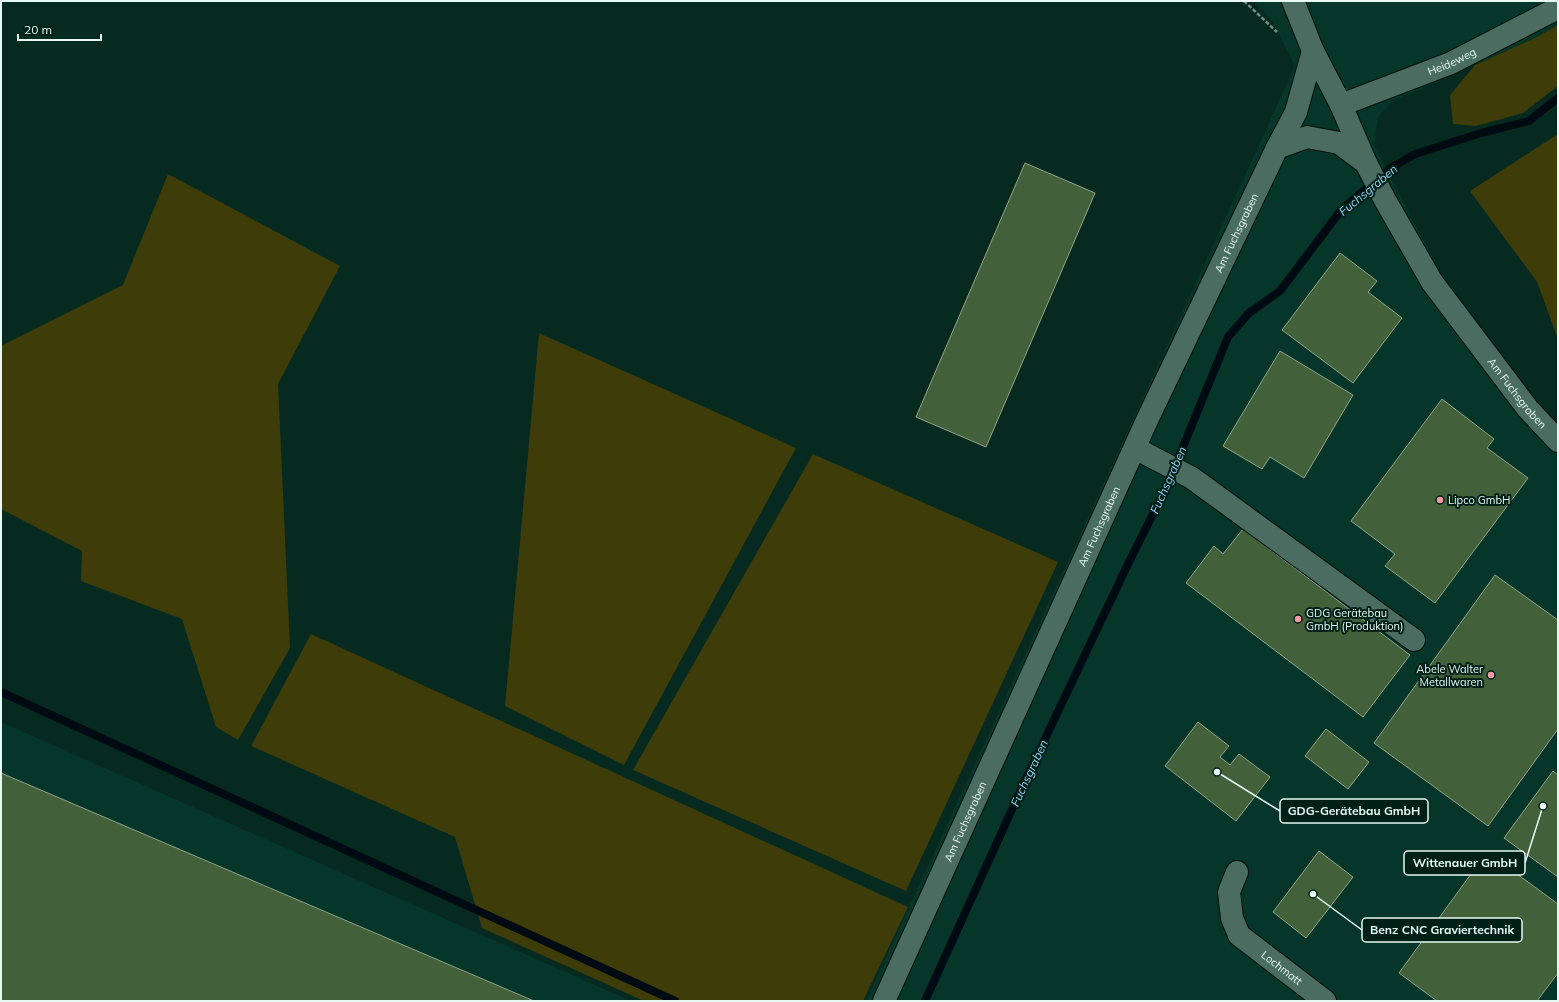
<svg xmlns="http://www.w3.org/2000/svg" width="1559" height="1002" font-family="Mulish,sans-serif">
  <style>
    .built { fill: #063529 }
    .green { fill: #3e3c08 }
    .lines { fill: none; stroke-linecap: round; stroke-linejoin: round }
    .stream { stroke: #000a12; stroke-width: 8 }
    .building { fill: #426039; stroke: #90a48b }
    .minor-casing { stroke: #00110a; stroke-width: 24 }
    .path { stroke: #728d85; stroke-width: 2.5; stroke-dasharray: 4 2; stroke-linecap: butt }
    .minor { stroke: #4b6d61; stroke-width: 22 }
    .poi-dot { fill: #f49aa5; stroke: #002017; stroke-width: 1.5 }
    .labels { text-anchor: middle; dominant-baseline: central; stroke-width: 4; stroke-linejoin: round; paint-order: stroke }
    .street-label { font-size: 11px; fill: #e6f9f2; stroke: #002017 }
    .poi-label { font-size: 11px; fill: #e6f9f2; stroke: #002017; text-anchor: start }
    .water-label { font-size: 12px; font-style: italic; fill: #92d0f4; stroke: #002017 }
    .leader { fill: none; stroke: #e6f9f2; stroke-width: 1.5 }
    .callout-dot { fill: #e6f9f2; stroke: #002017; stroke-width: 1.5 }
    .callout { fill: #002017; stroke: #e6f9f2; stroke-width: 1.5 }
    .callout-label { font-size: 12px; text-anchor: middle; font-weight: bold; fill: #e6f9f2 }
  </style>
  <rect width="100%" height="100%" fill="#072a20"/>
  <path class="built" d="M1253,1H1558V25L1537,37L1392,102L1378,117L1374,145L1440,272L1540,407L1558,425V1001H866L1295,66L1271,19Z
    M1,722L631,1001H1Z"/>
  <path class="green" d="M1558,25V86L1523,113L1476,126L1453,124L1450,95L1475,65L1537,37Z
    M1558,134V339L1537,282L1470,191Z
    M168,174L340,266L278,384L290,648L238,740L216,727L182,619L81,581L82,551L1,509V346L123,285Z
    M539,333L796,448L624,765L505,706Z
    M813,454L1058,562L906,891L633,770Z
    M311,634L908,907L863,1001H644L482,928L455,837L251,746Z"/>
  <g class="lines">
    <path class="stream" d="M1,692L675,1001
      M925,1001L1025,781L1128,564L1167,486L1228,337L1249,313L1280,291L1342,209L1391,168L1415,154L1481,133L1529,121L1558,98"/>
  </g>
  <path class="building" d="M1025,163L1095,193L986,447L916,417Z
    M1340,253L1377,281L1368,292L1402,318L1353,383L1282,330Z
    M1280,351L1353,395L1304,478L1270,457L1262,469L1223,446Z
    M1442,399L1494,439L1487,448L1528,478L1435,603L1385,566L1395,554L1351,521Z
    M1243,529L1410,655L1363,717L1186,583L1214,546L1223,554Z
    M1495,575L1558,620V729L1488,826L1374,743Z
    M1198,722L1229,746L1220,757L1230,765L1239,754L1270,777L1236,821L1165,766Z
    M1326,729L1369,762L1348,789L1305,756Z
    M1553,771L1558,775V877L1504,838Z
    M1,773L534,1001H1Z
    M1319,851L1353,877L1306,938L1273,912Z
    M1487,852L1558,904V973L1537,1001H1437L1399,973Z"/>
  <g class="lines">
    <defs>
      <g id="minor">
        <path id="s1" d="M1293,1L1313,51L1341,105L1366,163L1385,200L1432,282L1528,409L1558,441"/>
        <path id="s2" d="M1341,105L1451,63L1558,8"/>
        <path d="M1277,148L1307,137L1339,143L1366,163"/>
        <path d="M1135,448L1192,478L1414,640"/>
        <path id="s3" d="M1237,872L1229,892L1232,918L1239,935L1325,1001"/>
        <path id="s4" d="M884,1001L1148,418L1277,148L1296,112L1313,51"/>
      </g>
    </defs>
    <use href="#minor" class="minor-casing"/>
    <path class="path" d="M1244,1L1277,32"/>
    <use href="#minor" class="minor"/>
  </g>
  <g class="poi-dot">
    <circle cx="1440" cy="500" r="4"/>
    <circle cx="1298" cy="619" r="4"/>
    <circle cx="1491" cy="675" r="4"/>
  </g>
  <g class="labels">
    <g class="street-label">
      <text stroke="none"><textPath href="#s2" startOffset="119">Heideweg</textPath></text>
      <text stroke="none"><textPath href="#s4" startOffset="845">Am Fuchsgraben</textPath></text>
      <text stroke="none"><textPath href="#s1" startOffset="454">Am Fuchsgraben</textPath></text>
      <text stroke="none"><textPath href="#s4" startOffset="521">Am Fuchsgraben</textPath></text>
      <text stroke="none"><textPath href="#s4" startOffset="197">Am Fuchsgraben</textPath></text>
      <text stroke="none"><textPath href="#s3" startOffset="120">Lochmatt</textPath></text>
    </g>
    <g class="poi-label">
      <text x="1448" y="500">Lipco GmbH</text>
      <text x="1306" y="613">GDG Gerätebau<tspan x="1306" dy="13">GmbH (Produktion)</tspan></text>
      <text x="1483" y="669" text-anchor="end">Abele Walter<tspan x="1483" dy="13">Metallwaren</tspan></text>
    </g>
    <g class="water-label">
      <text transform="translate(1368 190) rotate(-40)">Fuchsgraben</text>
      <text transform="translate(1168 480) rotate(-66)">Fuchsgraben</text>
      <text transform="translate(1029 773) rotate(-65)">Fuchsgraben</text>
    </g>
  </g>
  <path class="leader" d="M1217 772L1280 811M1543 806L1525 863M1313 894L1362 930"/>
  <g class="callout-dot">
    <circle cx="1217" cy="772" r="4"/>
    <circle cx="1543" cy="806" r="4"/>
    <circle cx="1313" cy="894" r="4"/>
  </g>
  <g class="callout">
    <rect x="1280" y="799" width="148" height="24" rx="4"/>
    <rect x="1404" y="851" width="121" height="24" rx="4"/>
    <rect x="1362" y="918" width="160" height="24" rx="4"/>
  </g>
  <g class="callout-label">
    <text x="1354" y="815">GDG-Gerätebau GmbH</text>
    <text x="1465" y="867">Wittenauer GmbH</text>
    <text x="1442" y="934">Benz CNC Graviertechnik</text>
  </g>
  <rect width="1559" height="1002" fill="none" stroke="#e6f9f2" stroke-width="4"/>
  <path d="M18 34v6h83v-6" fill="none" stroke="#e6f9f2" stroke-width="2"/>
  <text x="24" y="34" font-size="12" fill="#e6f9f2" stroke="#002017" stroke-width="3" paint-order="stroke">20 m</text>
</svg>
